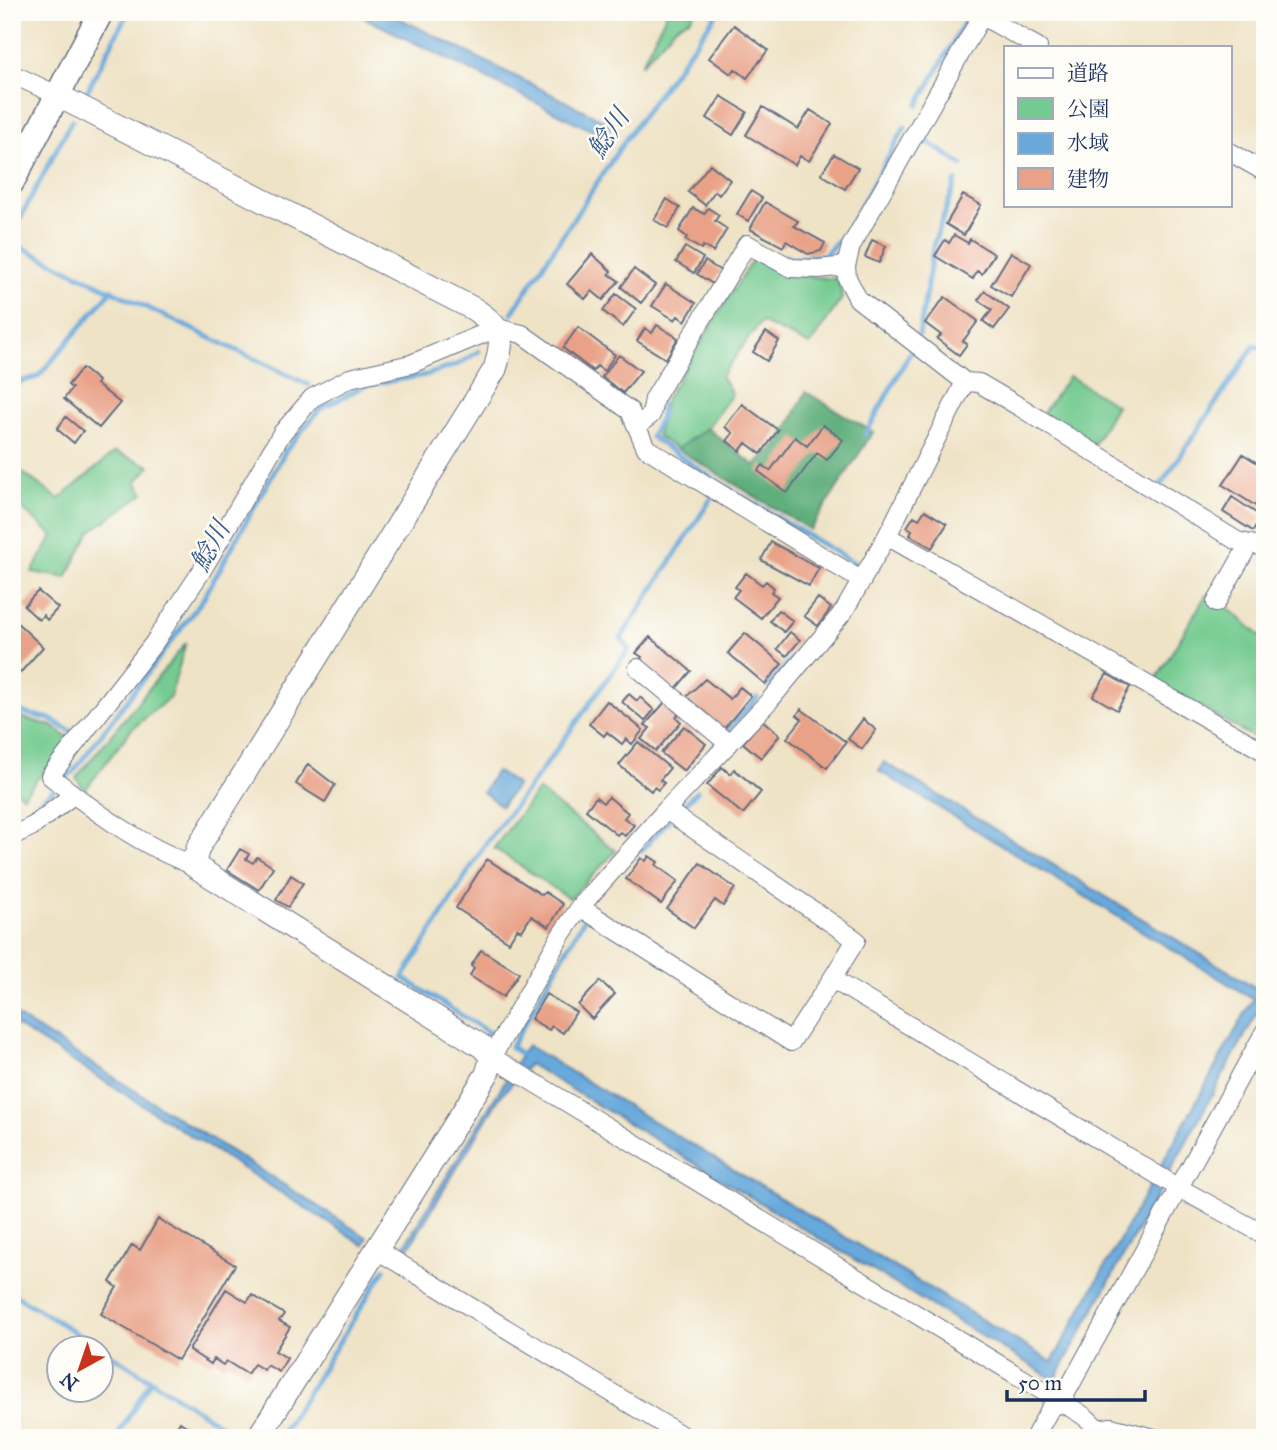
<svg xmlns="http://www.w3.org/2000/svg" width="1277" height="1450" font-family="'IM FELL Great Primer','Noto Serif JP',serif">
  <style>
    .green { fill: #74cb91; stroke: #487d78; stroke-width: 2 }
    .forest { fill: #5faf7b; stroke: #3d6f6c; stroke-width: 2 }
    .water { fill: #67a9db; stroke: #416c9c; stroke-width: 2 }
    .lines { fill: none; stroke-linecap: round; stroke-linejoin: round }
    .stream { stroke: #67a9db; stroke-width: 5 }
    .building { fill: #e9a187 }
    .minor-casing { stroke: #656e82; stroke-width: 20 }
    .tertiary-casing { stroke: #656e82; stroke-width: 25 }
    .secondary-casing { stroke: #656e82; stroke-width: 27 }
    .minor { stroke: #fff; stroke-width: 18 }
    .tertiary { stroke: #fff; stroke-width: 23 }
    .secondary { stroke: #fff; stroke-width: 24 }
    .labels { text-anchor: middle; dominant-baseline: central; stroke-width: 5; stroke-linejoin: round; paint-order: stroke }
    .water-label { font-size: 26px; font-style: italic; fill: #365a8a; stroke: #fdfcf7 }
  </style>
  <rect width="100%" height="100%" fill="#fdfcf7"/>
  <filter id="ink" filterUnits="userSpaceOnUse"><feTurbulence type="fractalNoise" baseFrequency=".0143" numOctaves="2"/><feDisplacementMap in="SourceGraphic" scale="14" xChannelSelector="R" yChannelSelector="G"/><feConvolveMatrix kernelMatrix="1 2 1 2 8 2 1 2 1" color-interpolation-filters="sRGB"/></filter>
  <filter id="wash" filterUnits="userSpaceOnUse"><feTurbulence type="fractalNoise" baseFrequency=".00686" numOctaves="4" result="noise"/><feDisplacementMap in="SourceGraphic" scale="28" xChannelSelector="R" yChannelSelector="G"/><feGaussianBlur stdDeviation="1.57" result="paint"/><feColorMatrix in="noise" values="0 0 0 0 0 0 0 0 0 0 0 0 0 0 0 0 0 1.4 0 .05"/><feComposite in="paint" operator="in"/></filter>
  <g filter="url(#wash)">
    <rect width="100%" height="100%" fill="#efe3c6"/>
    <path class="green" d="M667,12H695L691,18L676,26L641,65Z
      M754,257L789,275L838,279L842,298L810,345L761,322L721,376L732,394L707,428L677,449L657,436L666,398Z
      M1069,376L1116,405L1093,446L1043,413Z
      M115,452L150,466L136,482L144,493L90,532L66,578L32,572L53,536L12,500V465L59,499Z
      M1206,595L1225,605L1265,640V726L1256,739L1155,681Z
      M186,643L170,697L131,730L85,790L76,778Z
      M12,715L52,726L71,740L23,796L12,788Z
      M538,790L616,851L570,899L494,848Z"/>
    <path class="forest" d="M806,392L873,432L810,530L677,449L707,428L754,465L780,443Z"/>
    <path class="water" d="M353,12H387L611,124L605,137Z
      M884,762L1258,989L1265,977V999L1055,1380L529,1064L500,1097L405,1254L401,1251L527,1045L1052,1362L1253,999L879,771Z
      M496,771L517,785L501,806L483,792Z
      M12,1013L368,1238L364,1245L12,1023Z"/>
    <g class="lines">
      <path class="stream" d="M85,95L128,12
        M918,105L970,12
        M924,139L962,165
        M12,234L72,120
        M12,243L309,385
        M786,256L790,259L824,255L845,234L905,127
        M512,313L627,137L718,12
        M919,335L934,243L956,181
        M12,390L19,382L38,377L112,290
        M661,404V416L651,437L721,484L856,564
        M865,435L911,351
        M1160,486L1255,345L1265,350
        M837,607L849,581
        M768,686L810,638
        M12,710L50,719L72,732
        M726,732L757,698
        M703,758L717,743
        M681,808L697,791
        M12,820L33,808L73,772L203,599L286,450L320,409L366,385L426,375L459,364L479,351
        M641,851L669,820
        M491,1034L403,978L486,843L534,781L629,649L621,638L711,499
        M521,1054L511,1047L584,919
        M1183,1206L1265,1251
        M12,1293L100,1348
        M102,1349L151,1380
        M116,1438L151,1380L239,1437
        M279,1438L385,1269"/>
    </g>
    <g id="blocks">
      <path class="building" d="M734,25L768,50L747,78L735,69L731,74L709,58Z
        M721,96L747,112L733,135L707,118Z
        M763,107L798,129L810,110L832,124L809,161L800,156L795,165L746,135Z
        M834,154L858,168L845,189L821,174Z
        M710,164L730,180L719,195L715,191L705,205L688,192Z
        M751,191L762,198L748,221L737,214Z
        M963,195L981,205L964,235L946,224Z
        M667,199L680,208L668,228L654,220Z
        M765,202L798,221L794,226L825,243L821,251L808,254L786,241L783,247L750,229Z
        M693,208L704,214L708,208L719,215L715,221L727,229L713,252L703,246L701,249L685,240L687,237L679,231Z
        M954,235L968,243L970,239L994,254L982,274L977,271L973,279L935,256L945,240L949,243Z
        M872,240L886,246L879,263L865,257Z
        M685,247L703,258L694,273L676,262Z
        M1011,252L1031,264L1011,297L991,285Z
        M592,254L611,271L609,274L619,281L603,300L592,291L585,299L567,284Z
        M705,261L721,271L713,284L697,274Z
        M634,269L655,285L641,303L621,287Z
        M666,284L696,303L685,321L678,316L675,320L652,306Z
        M985,291L1009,309L994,329L983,321L992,310L978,300Z
        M616,294L636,309L623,327L603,311Z
        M945,297L978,321L963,341L967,344L959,355L937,339L941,335L925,323Z
        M657,325L678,338L666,359L637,341L645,328L652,333Z
        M578,327L615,355L604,371L597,366L593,371L563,348Z
        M766,332L779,341L767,361L753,352Z
        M619,355L641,371L623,393L602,377Z
        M82,368L98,381L96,384L120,403L99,428L64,399L72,388L68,385Z
        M742,404L778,430L761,454L746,443L740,451L727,441L733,433L725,427Z
        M66,417L83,431L74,443L57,429Z
        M823,425L843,440L827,460L817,453L787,493L758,471L763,465L770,471L795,437L807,446Z
        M1243,454L1265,468V512L1223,485Z
        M1232,497L1262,517L1253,531L1223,512Z
        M925,510L947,524L932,548L910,535L912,530L907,527L914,516L919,519Z
        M771,542L819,568L809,586L761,560Z
        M746,573L762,585L766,581L774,588L771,592L778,597L761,618L733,597L739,590L735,587Z
        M38,591L58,608L47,620L43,615L39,620L24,606Z
        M818,598L831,608L818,626L804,616Z
        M778,610L793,621L784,632L770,621Z
        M12,618L43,647L20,673L12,665Z
        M790,632L800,640L787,656L777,649Z
        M745,633L782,664L765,684L728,653Z
        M650,637L691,671L674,691L639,661L642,657L636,653Z
        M1107,674L1130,687L1117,710L1093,696Z
        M705,679L730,699L740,687L751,696L723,730L685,698Z
        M629,694L637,701L640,697L654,710L645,721L622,702Z
        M607,701L643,730L632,744L626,739L622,744L607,732L604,736L589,724Z
        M665,702L679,714L676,717L681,722L656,751L641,739L650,728L645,725Z
        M801,709L846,742L827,768L787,738L802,719L797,715Z
        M863,719L876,730L862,749L848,739Z
        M762,720L780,735L761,758L743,743Z
        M684,726L706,744L684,771L661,753Z
        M638,742L670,768L660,780L664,783L658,790L654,787L651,791L619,765Z
        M308,764L335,785L325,802L296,784Z
        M722,767L730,774L734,769L761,792L743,814L707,785Z
        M596,797L603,803L609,797L628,813L624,818L634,825L625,836L620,832L617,835L586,810Z
        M240,849L249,854L246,859L253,863L257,857L273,867L259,890L227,870Z
        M649,856L658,862L656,865L678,881L661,904L626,879L641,858L646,861Z
        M487,859L542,895L545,892L563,904L549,927L531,916L522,931L517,929L509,942L456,908Z
        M700,863L735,888L723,906L715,900L694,928L667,909Z
        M291,875L303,883L288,907L276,900Z
        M481,950L519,973L503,997L470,976L474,968L471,966Z
        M600,981L615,994L592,1019L578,1005Z
        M546,994L576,1012L563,1033L552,1026L549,1030L531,1019Z
        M158,1219L235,1265L178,1360L101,1314L117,1287L110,1282L132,1245L140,1250Z
        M226,1289L247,1302L252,1295L284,1314L279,1321L290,1327L275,1351L287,1358L279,1372L267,1365L264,1370L254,1364L247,1374L226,1361L223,1365L214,1359L211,1364L189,1350Z
        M180,1422L205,1438H171Z"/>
    </g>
  </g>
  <g filter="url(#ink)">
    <use href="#blocks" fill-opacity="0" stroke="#656e82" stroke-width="2"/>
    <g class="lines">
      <defs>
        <path id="minor" d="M984,12L851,246L846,266L847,278L858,299L965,382L979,383L1020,407L1237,541L1265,547
          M982,16L1038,47
          M12,74L59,96
          M1230,152L1265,172
          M965,382L887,536L844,611L770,700L666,810L580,907L561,935L492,1057L1061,1402C1075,1411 1097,1420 1100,1438
          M637,426L651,415L654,399L747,244L791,268L819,269L846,266
          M887,536L1265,752
          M1216,603L1249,544
          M638,668L729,744
          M666,810L856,940L832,979L1179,1188L1265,1235
          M12,836L33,826L73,795
          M193,865C141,846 93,810 50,776L154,643L201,572L282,433L312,398L350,378L411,364L497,328L522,334L630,411L646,448L862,581
          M580,907L791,1042L832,979
          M377,1250L686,1438
          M1098,1429L1111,1427L1154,1438
          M1034,1438L1050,1409L1061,1402L1265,1031"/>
        <path id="tertiary" d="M59,96L474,309C503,329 505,336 495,369L198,848L193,865L483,1047L492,1057L487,1074L258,1438"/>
        <path id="secondary" d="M12,182L101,12"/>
      </defs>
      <use href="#minor" class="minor-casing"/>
      <use href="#tertiary" class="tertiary-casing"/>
      <use href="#secondary" class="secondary-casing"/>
      <use href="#minor" class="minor"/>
      <use href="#tertiary" class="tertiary"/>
      <use href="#secondary" class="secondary"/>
    </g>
  </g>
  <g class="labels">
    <g class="water-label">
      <text transform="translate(608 133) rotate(-56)">鯰川</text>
      <text transform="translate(210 546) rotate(-61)">鯰川</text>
    </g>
  </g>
  <rect width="1277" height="1450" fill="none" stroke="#fdfcf7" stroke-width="42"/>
  <rect x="1004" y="46" width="228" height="161" fill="#fdfcf7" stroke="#a3aaba" stroke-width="2"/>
  <rect x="1018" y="68" width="35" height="10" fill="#ffffff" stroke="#a3aaba" stroke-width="2"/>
  <text x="1067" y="80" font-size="21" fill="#1b2f5e">道路</text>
  <rect x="1018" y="98" width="35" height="21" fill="#74cb91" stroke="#a3aaba" stroke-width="2"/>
  <text x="1067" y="116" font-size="21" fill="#1b2f5e">公園</text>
  <rect x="1018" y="133" width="35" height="21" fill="#67a9db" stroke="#a3aaba" stroke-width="2"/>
  <text x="1067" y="150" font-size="21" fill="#1b2f5e">水域</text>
  <rect x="1018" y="168" width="35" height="21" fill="#e9a187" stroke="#a3aaba" stroke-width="2"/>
  <text x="1067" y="186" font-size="21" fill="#1b2f5e">建物</text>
  <g transform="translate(80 1369) rotate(220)"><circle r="33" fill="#fdfcf7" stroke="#a3aaba" stroke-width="2"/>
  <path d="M0-5L12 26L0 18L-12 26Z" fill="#c8321e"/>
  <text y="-10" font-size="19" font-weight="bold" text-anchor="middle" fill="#1b2f5e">N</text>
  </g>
  <path d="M1007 1390v10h138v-10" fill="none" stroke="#1b2f5e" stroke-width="3.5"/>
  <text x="1018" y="1390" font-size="21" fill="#1b2f5e" stroke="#fdfcf7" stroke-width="5" paint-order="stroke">50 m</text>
</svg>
